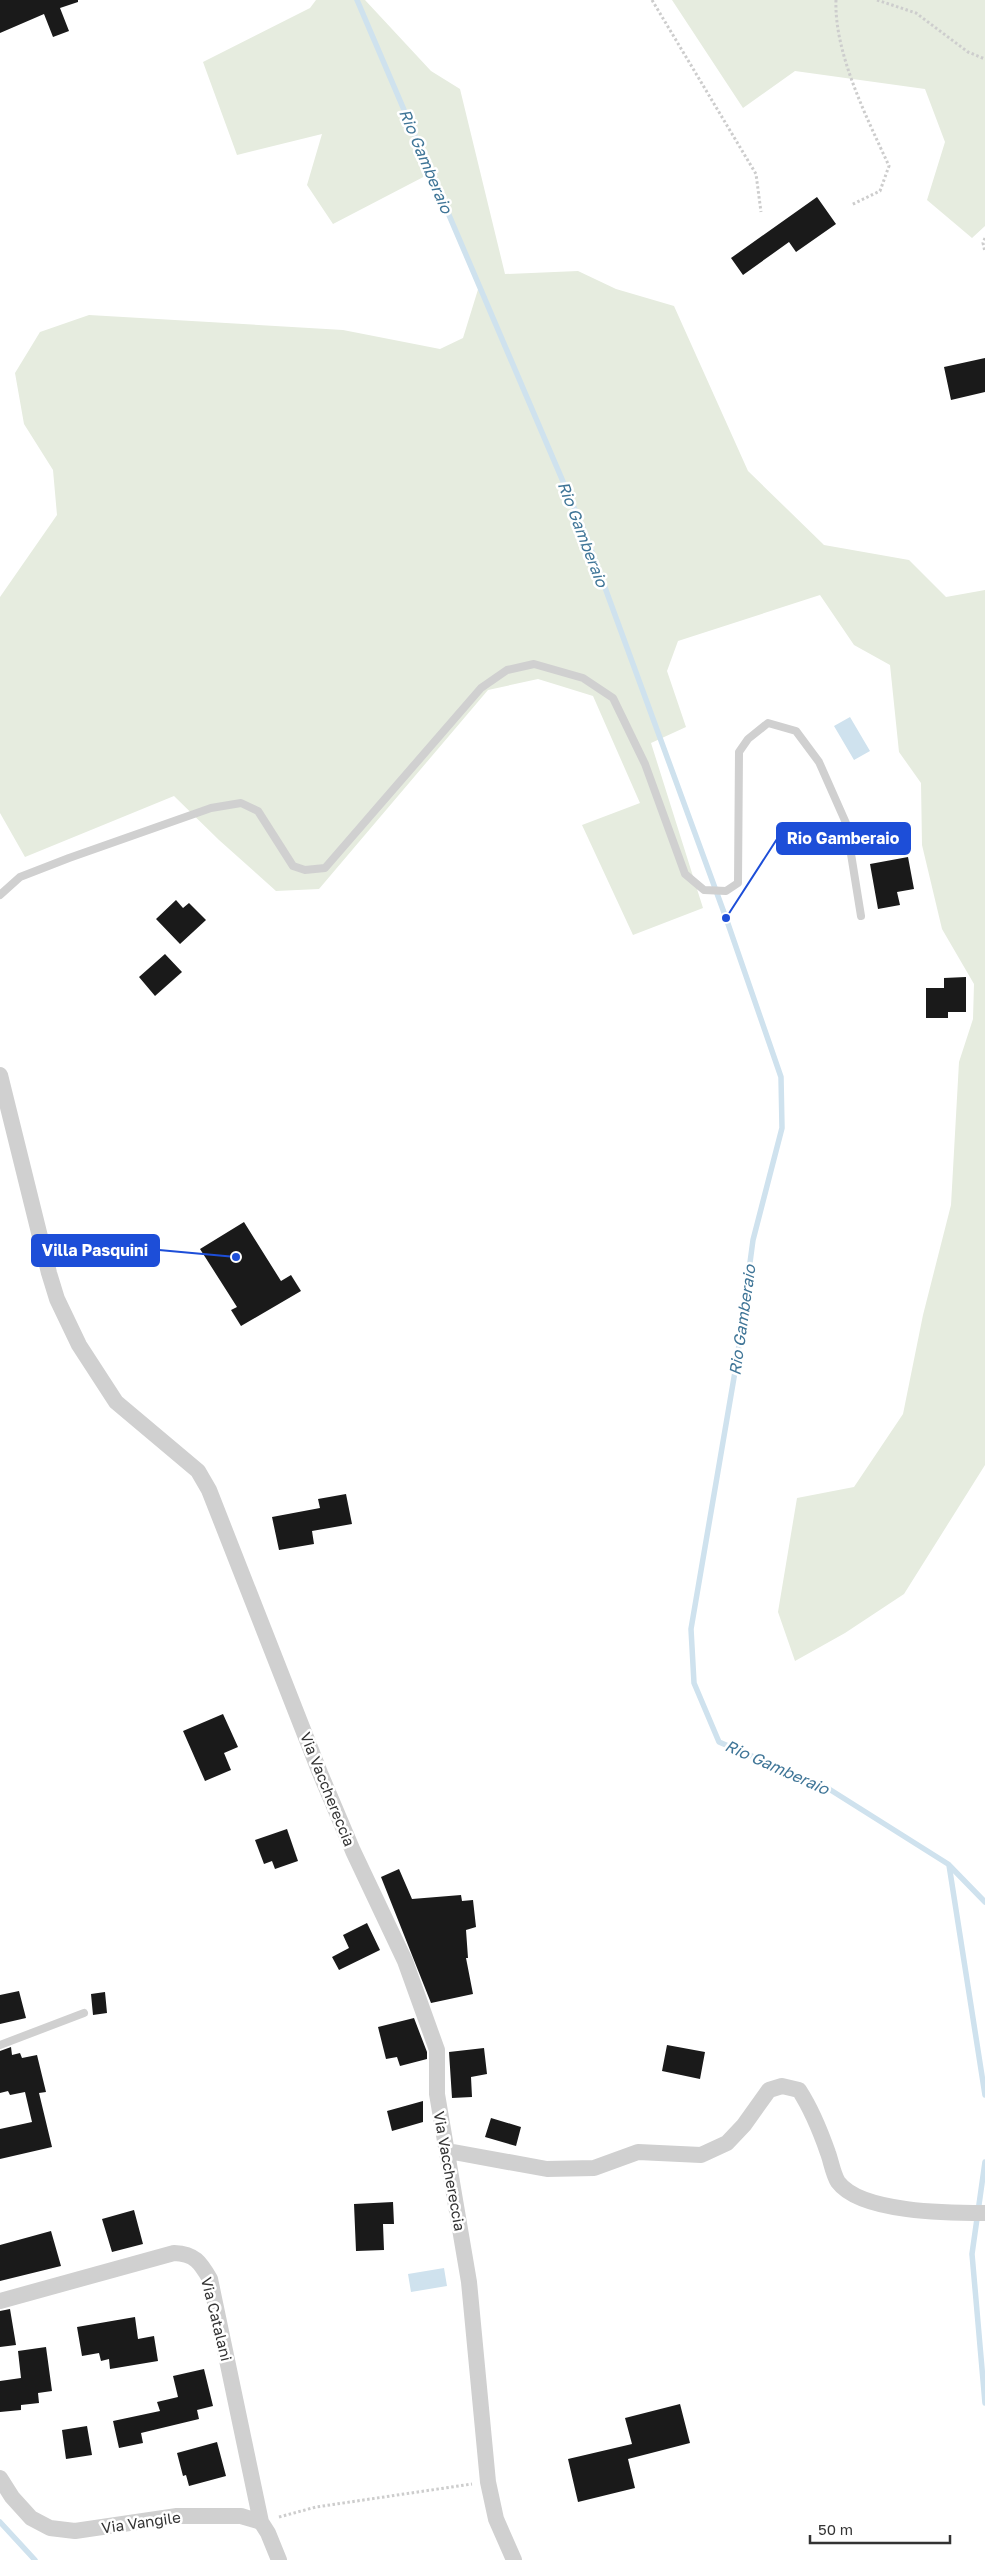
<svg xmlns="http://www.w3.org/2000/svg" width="985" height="2560" font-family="'Golos Text',sans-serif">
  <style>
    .green { fill: #e6ecdf }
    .water { fill: #cfe2ee }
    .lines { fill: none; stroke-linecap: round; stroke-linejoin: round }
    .stream { stroke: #cfe2ee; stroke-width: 5.5 }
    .building { fill: #1a1a1a }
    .path { stroke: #cdcdcd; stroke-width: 3; stroke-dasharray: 2.5 2.5; stroke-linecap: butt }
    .service { stroke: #d0d0d0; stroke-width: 8 }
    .minor { stroke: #d0d0d0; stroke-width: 16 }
    .labels { text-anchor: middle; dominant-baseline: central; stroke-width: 5; stroke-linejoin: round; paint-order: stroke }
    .street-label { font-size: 15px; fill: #333; stroke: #fff }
    .water-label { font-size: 16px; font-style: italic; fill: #3f7597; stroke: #fff }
    .leader { fill: none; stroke: #1d4ed8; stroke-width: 2 }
    .callout-dot { fill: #1d4ed8; stroke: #fff; stroke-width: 2 }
    .callout { fill: #1d4ed8; stroke: #1d4ed8; stroke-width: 2 }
    .callout-label { font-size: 16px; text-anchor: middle; font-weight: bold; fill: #fff }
  </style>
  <rect width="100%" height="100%" fill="#fff"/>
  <path class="green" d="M316,0H365L431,71L460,89L505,274L578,271L616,289L674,306L748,471L824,545L909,560L946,597L985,590V1465L904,1594L845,1633L795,1661L778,1612L797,1498L854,1487L903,1414L923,1315L951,1205L959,1062L973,1019L974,984L942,929L922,845L921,783L899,752L890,665L854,645L820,595L678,641L667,671L686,727L651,743L703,908L633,935L582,825L640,803L593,696L538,679L488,690L319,889L276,891L219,840L174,796L25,857L0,813V597L57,515L53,470L24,424L15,373L40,332L89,315L343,330L440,349L463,338L480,283L431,173L333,224L307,185L322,134L237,155L203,62L310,8Z
    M672,0H985V226L972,238L927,200L945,142L925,89L795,71L743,108Z"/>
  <path class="water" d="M850,717L870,751L854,760L834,726Z
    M444,2268L447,2286L411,2292L408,2274Z"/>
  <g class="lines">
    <path class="stream" d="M357,0L585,533L726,918L781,1077L782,1128L753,1240L737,1360L691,1629L694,1683L719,1742L829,1789L948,1864L985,1902
      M949,1865L985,2095
      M985,2162L972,2254L985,2403
      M0,2522L35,2560"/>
  </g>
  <path class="building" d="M0,0H78V2L60,8L69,31L53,37L44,14L0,33Z
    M817,197L836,224L796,252L789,242L743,275L731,258Z
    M985,358V392L951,400L944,367Z
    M908,857L914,889L897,892L900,905L878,909L870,864Z
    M176,900L183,908L189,903L206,920L180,944L156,919Z
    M165,954L182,972L155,996L139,977Z
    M966,977V1012H948V1018H926V988H944V978Z
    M244,1222L281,1281L291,1275L301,1291L241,1326L231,1310L237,1307L200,1249Z
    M346,1494L352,1524L312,1531L314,1544L279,1550L272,1517L320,1508L318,1499Z
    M223,1714L238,1747L224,1753L231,1770L205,1781L183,1731Z
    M287,1829L298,1861L275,1869L272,1861L264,1864L255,1840Z
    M399,1869L412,1899L461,1895L462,1901L473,1900L476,1927L466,1930L468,1958H466L473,1994L431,2003L381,1877Z
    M367,1923L380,1950L339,1970L332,1957L349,1948L343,1935Z
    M19,1991L26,2018L0,2024V1995Z
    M105,1992L107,2013L93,2015L91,1994Z
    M414,2018L427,2052V2059L400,2066L397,2057L386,2059L378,2027Z
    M667,2045L705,2052L700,2079L662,2071Z
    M11,2047L12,2055L20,2053L22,2058L37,2055L46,2092L39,2093L52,2147L0,2159V2129L32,2122L25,2092L10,2095L8,2091L0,2093V2051Z
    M484,2048L487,2074L471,2077L472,2097L452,2098L449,2052Z
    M423,2101V2122L392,2131L387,2111Z
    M491,2118L521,2127L516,2146L485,2137Z
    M393,2202L394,2224H383L384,2250L356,2251L354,2204Z
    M134,2210L143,2244L112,2252L102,2219Z
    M51,2231L61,2266L0,2281V2245Z
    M10,2309L16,2345L0,2347V2311Z
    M135,2317L138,2339L154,2336L158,2361L110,2369L109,2359L101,2361L99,2353L82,2356L77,2327Z
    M46,2347L52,2391L38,2393L39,2403L21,2405V2410L0,2412V2381L21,2378L18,2351Z
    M204,2369L213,2406L197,2410L199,2419L141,2433L143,2443L119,2448L113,2421L160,2411L157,2402L178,2397L173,2376Z
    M680,2404L690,2443L628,2459L635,2488L578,2502L568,2459L632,2444L625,2418Z
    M87,2426L92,2455L66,2459L62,2430Z
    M217,2442L226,2476L189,2486L186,2475L183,2476L177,2453Z"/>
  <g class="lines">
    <path class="path" d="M652,0L756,174L761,212
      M836,0C834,53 867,118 889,166L880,191L851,205
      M877,0L916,13L968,52L985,59
      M985,238L983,243L985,252
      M279,2517L316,2507L472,2484"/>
    <path class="service" d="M0,895L20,877L69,858L211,808L241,803L258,811L293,866L305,870L325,868L481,688L507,670L534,664L583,678L613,698L645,764L685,874L704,890L726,891L738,883L739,752L748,739L768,723L796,731L819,762L846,823L861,916
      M0,2045L84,2013"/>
    <path class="minor" d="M0,1075L49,1273L57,1299L79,1345L116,1402L198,1471L209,1490L320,1773L353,1851L405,1961L437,2050V2094L469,2282L488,2482L496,2519L514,2560
      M448,2151L547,2169L594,2168L638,2152L701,2155L727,2143L744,2125L769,2090L782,2086L799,2090C812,2110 820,2130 828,2153C831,2161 833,2174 838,2182C861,2213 950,2213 985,2213
      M0,2301L174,2253C195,2254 200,2262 210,2279L261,2522
      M0,2478L12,2497L31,2518L50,2528L75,2531L177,2516H241L261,2522L268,2533L279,2560"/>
  </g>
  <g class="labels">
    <g class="street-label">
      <text transform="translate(328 1789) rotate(68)">Via Vacchereccia</text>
      <text transform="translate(450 2171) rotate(80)">Via Vacchereccia</text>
      <text transform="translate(217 2319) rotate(76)">Via Catalani</text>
      <text transform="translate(141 2522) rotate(-8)">Via Vangile</text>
    </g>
    <g class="water-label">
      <text transform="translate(426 161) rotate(67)">Rio Gamberaio</text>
      <text transform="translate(583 534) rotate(69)">Rio Gamberaio</text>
      <text transform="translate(742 1320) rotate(-82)">Rio Gamberaio</text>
      <text transform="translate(777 1767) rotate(24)">Rio Gamberaio</text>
    </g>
  </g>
  <path class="leader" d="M726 918L777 839M236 1257L159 1250"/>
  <g class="callout-dot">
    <circle cx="726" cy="918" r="5"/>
    <circle cx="236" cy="1257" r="5"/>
  </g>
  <g class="callout">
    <rect x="777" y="823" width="133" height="31" rx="5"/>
    <rect x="32" y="1235" width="127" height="31" rx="5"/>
  </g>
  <g class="callout-label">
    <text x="843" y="844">Rio Gamberaio</text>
    <text x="95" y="1256">Villa Pasquini</text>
  </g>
  <path d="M810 2535v8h140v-8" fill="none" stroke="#333333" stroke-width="2.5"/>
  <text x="818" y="2535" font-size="15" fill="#333333" stroke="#ffffff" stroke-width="4" paint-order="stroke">50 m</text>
</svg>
